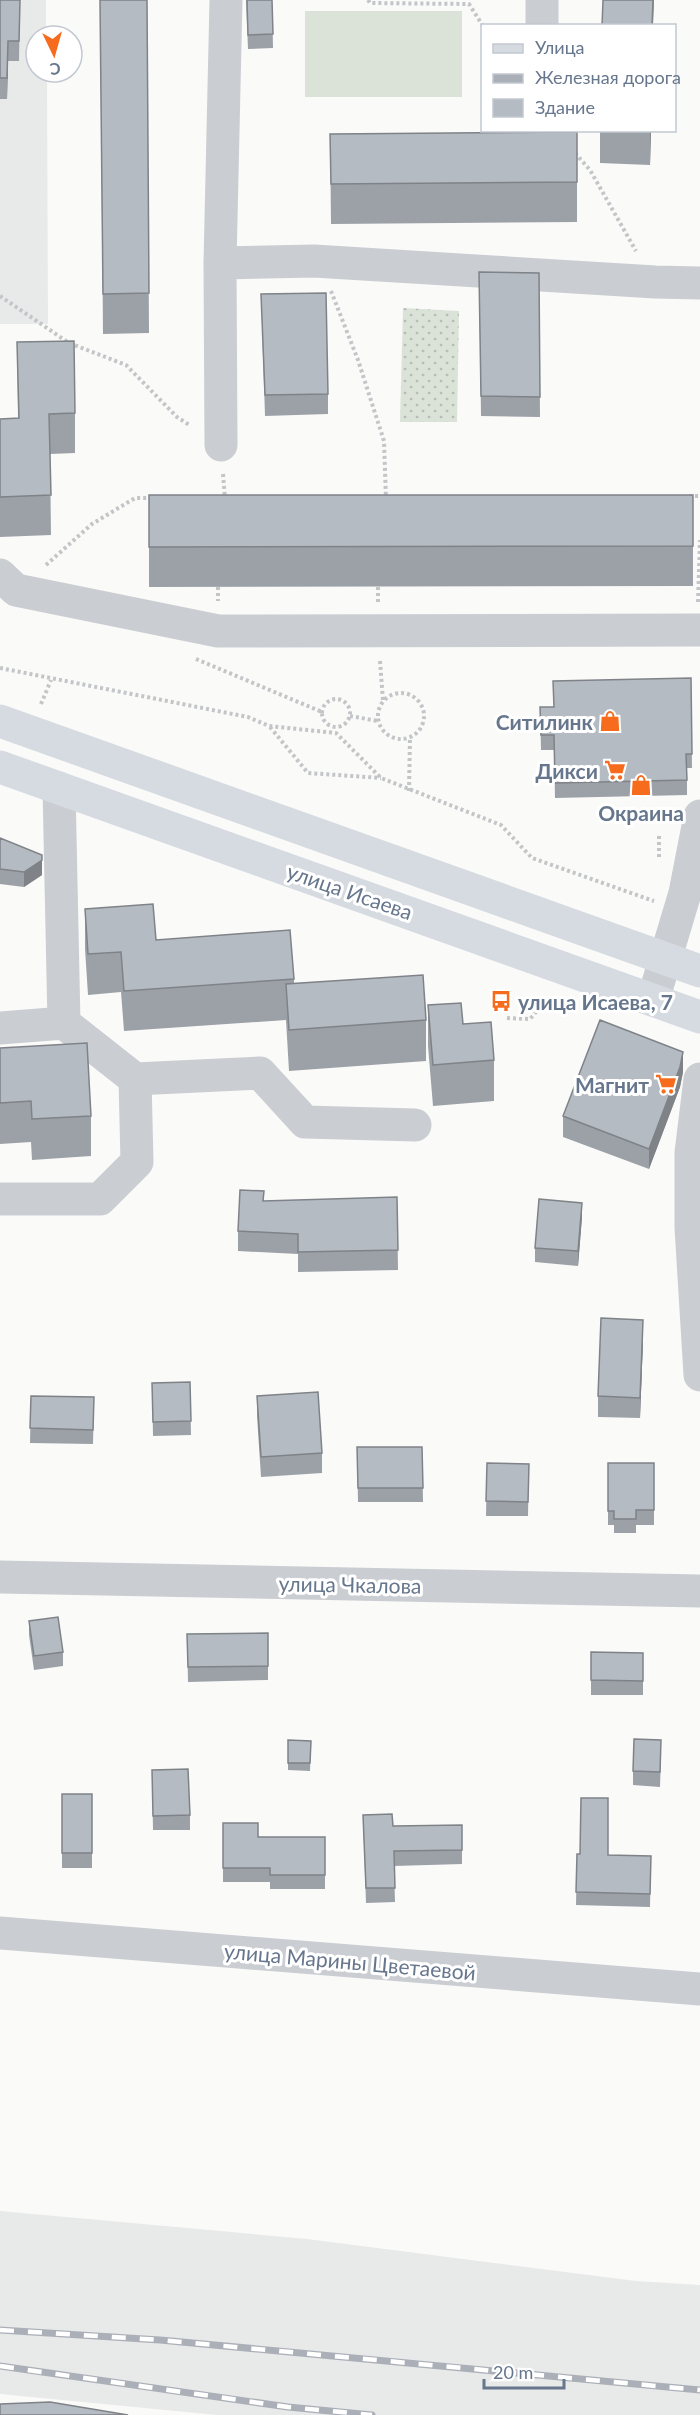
<svg xmlns="http://www.w3.org/2000/svg" width="700" height="2415" font-family="Lato,sans-serif">
  <style>
    .built { fill: #e8e9e9 }
    .grass { fill: url(#grass-dots) }
    .pitch { fill: #dbe3d8 }
    .lines { fill: none; stroke-linecap: round; stroke-linejoin: round }
    .path { stroke: #c3c5c8; stroke-width: 4; stroke-dasharray: 3 3; stroke-linecap: butt }
    .minor { stroke: #cacdd2; stroke-width: 33 }
    .major { stroke: #d6dbe1; stroke-width: 33 }
    .rail-casing { stroke: #abb0b8; stroke-width: 7 }
    .rail { stroke: #fff; stroke-width: 4.5; stroke-dasharray: 14; stroke-linecap: butt }
    .wall { fill: #9ca1a8 }
    .shaded-wall { fill: #7f8388 }
    .building { fill: #b5bbc3; stroke: #7f8388; stroke-width: 1.5 }
    .labels { text-anchor: middle; dominant-baseline: central; stroke-width: 6; stroke-linejoin: round; paint-order: stroke }
    .poi-label { font-size: 21px; font-weight: bold; fill: #66768c; stroke: #fff; text-anchor: end }
    .street-label { font-size: 21px; fill: #66768c; stroke: #fff }
  </style>
  <defs>
    <pattern id="grass-dots" width="8" height="8" patternUnits="userSpaceOnUse" patternTransform="scale(1.5)"><rect width="8" height="8" fill="#dbe3d8"/><path d="M2 2h.1M6 6h.1" fill="none" stroke="#b5bdb5" stroke-width="1.8" stroke-linecap="round"/></pattern>
  </defs>
  <rect width="100%" height="100%" fill="#fafaf8"/>
  <path class="built" d="M0,0H46V36H36V72H47L48,324H0Z
    M0,2211L307,2239L636,2281L700,2285V2415H217L0,2394Z"/>
  <path class="grass" d="M403,308L459,311L457,422H400Z"/>
  <path class="pitch" d="M305,11H462V97H305Z"/>
  <g class="lines">
    <path class="path" d="M368,0L370,3L469,4L483,26
      M575,153L590,170L636,251
      M331,291L358,360L384,441L386,499
      M0,296L69,343L126,365L177,417L191,426
      M223,474L225,499
      M689,496H700
      M46,565L92,524L135,498H153
      M218,587V601
      M378,587V602
      M698,602L700,540
      M196,659L322,712
      M380,661L383,701
      M0,668L248,717L269,726L336,733L381,778L501,825L532,858L654,901
      M378 716a23 23 0 1 1 46 0a23 23 0 1 1-46 0Z
      M322 713a14 14 0 1 1 28 0a14 14 0 1 1-28 0Z
      M41,704L51,680
      M350,716L378,721
      M270,727L308,773L381,778
      M409,791L410,737
      M659,836V860
      M507,1018L530,1019L543,1004L561,999"/>
    <path class="minor" d="M542,0V26
      M220,263L314,261L655,282L700,283
      M221,445L220,263L226,0
      M0,575L16,590L218,631L700,630
      M653,1000L685,893L700,816
      M64,1023L135,1079L260,1073L305,1122L415,1125
      M0,1028L64,1023L59,788
      M700,1079L691,1153V1227L700,1375
      M0,1199H100L137,1162L135,1079
      M0,1577L700,1591
      M0,1933L700,1989"/>
    <path class="major" d="M0,721L700,971
      M0,767L700,1017"/>
    <defs>
      <path id="rail" d="M0,2330L160,2340L700,2390
        M0,2366L288,2407L372,2415"/>
    </defs>
    <use href="#rail" class="rail-casing"/>
    <use href="#rail" class="rail"/>
  </g>
  <path class="wall" d="M0,0H20L19,61H8L7,99H0Z
    M100,0H147L149,333L103,334Z
    M246,0H272L273,48L248,49Z
    M600,130H651L650,165L600,163Z
    M577,132V222L331,224L330,134Z
    M479,272L539,273L540,417L481,416Z
    M261,294L328,394V414L265,416Z
    M17,342L75,413V453L50,454L51,535L0,537V419L18,418Z
    M149,495H693V586L149,587Z
    M691,678L692,768H687V795L555,798L554,750H541L540,707H553Z
    M0,838L42,875L24,887L0,884Z
    M85,909L156,940L294,979V984L426,1020V1061L289,1071L286,1020L124,1031L121,992L88,995L85,949Z
    M428,1005L463,1024L494,1060V1101L433,1106L428,1046Z
    M0,1048L91,1116V1156L32,1160L31,1142L0,1144Z
    M683,1072L680,1087L649,1169L563,1137V1116Z
    M397,1197L398,1270L298,1272V1254L238,1251V1231L264,1201Z
    M582,1217L578,1266L535,1262V1248Z
    M643,1340L640,1418L598,1417V1396Z
    M190,1382L191,1435L153,1436L152,1383Z
    M31,1396L94,1397L93,1444L30,1443Z
    M257,1396L322,1453V1473L261,1477L257,1416Z
    M357,1447H422L423,1502H358Z
    M487,1463L529,1464L528,1516H486Z
    M608,1463H654V1525H636V1533H614V1525H608Z
    M29,1621L63,1652V1666L34,1670L29,1635Z
    M268,1633V1680L188,1682L187,1634Z
    M591,1652L643,1653V1695H591Z
    M288,1740L311,1741L310,1771L288,1770Z
    M661,1755L660,1787L633,1785V1771Z
    M152,1770L190,1815V1830H153Z
    M62,1794H92V1868H62Z
    M363,1815L393,1826L462,1825V1864L394,1866L395,1902L366,1903Z
    M223,1823L258,1837H325V1889H270V1882H223Z
    M577,1854L651,1856L650,1907L576,1905Z"/>
  <path class="shaded-wall" d="M653,0H654L653,26H652Z
    M8,41V61L7,99V78Z
    M650,130H651L650,165Z
    M42,860V875L24,887V872Z
    M683,1052V1072L680,1087L649,1169V1149Z
    M582,1203V1217L578,1266V1251Z
    M643,1320V1340L640,1418V1398Z"/>
  <path class="building" d="M0,0H20L19,41H8L7,78H0Z
    M100,0H147L149,293L103,294Z
    M247,0H272L273,34L248,35Z
    M603,0H653L652,26H602Z
    M577,132V182L331,184L330,134Z
    M479,272L539,273L540,397L481,396Z
    M326,293L328,394L265,395L261,294Z
    M74,341L75,413L49,414L51,495L0,497V419L19,418L17,342Z
    M149,495H693V546L149,547Z
    M691,678L692,754H686L687,780L555,783L554,735H541L540,707H554L553,681Z
    M0,838L42,855V860L24,872L0,869Z
    M153,904L156,940L290,930L294,979L124,991L121,952L88,954L85,909Z
    M423,975L426,1020L289,1030L286,984Z
    M461,1003L463,1024L491,1022L494,1060L433,1065L428,1005Z
    M600,1020L683,1052L680,1067L649,1149L563,1116Z
    M87,1043L91,1116L32,1119L31,1101L0,1103V1048Z
    M240,1190L264,1191L263,1201L397,1197L398,1250L298,1252V1234L238,1231Z
    M539,1199L582,1203L578,1251L535,1248Z
    M601,1318L643,1320L640,1398L598,1396Z
    M190,1382L191,1421L153,1422L152,1383Z
    M318,1392L322,1453L261,1457L257,1396Z
    M31,1396L94,1397L93,1430L30,1428Z
    M357,1447H422L423,1488H358Z
    M487,1463L529,1464L528,1502L486,1501Z
    M608,1463H654V1510H636V1519H614V1511H608Z
    M58,1617L63,1652L34,1656L29,1621Z
    M268,1633V1666L188,1667L187,1634Z
    M591,1652L643,1653V1681L591,1680Z
    M634,1739L661,1740L660,1772L633,1771Z
    M288,1740L311,1741L310,1763H288Z
    M188,1769L190,1815L153,1816L152,1770Z
    M62,1794H92V1853H62Z
    M581,1798H608V1855L651,1856L650,1894L576,1892L577,1854H580Z
    M392,1814L393,1826L462,1825V1850L394,1851L395,1888H366L363,1815Z
    M223,1823H258V1837H325V1875H270V1868H223Z
    M50,2402L128,2415H0V2404Z"/>
  <defs>
    <symbol id="shop-bare" viewBox="-9 -9 18 18"><path d="M-5-2.5h2.3a2.7 3.5 0 0 1 5.4 0H5L5.5 6h-11ZM-1.5-2.5h3a1.5 2.3 0 0 0-3 0Z" fill="#f66b1c" stroke="#fff" stroke-width="2.5" paint-order="stroke"/></symbol>
    <symbol id="supermarket-bare" viewBox="-9 -9 18 18"><path d="M-6-5.5h2.5l.6 2H6L4.5 2H-2.5L-4.4-4H-6ZM-1.5 3.2a1.3 1.3 0 1 0 .1 0ZM3 3.2a1.3 1.3 0 1 0 .1 0Z" fill="#f66b1c" stroke="#fff" stroke-width="2.5" paint-order="stroke"/></symbol>
    <symbol id="bus-bare" viewBox="-9 -9 18 18"><path d="M-5-6H5V4H4V6H2V4H-2V6H-4V4H-5ZM-3.5-4V0h7V-4ZM-3.5 1.2v1.5H-2V1.2ZM2 1.2v1.5H3.5V1.2Z" fill="#f66b1c" stroke="#fff" stroke-width="2.5" paint-order="stroke"/></symbol>
  </defs>
  <g fill-rule="evenodd">
    <use href="#shop-bare" x="595" y="706" width="30" height="30"/>
    <use href="#supermarket-bare" x="600" y="755" width="30" height="30"/>
    <use href="#shop-bare" x="626" y="770" width="30" height="30"/>
    <use href="#bus-bare" x="486" y="986" width="30" height="30"/>
    <use href="#supermarket-bare" x="651" y="1069" width="30" height="30"/>
  </g>
  <g class="labels">
    <g class="poi-label">
      <text x="593" y="721">Ситилинк</text>
      <text x="598" y="770">Дикси</text>
      <text x="641" y="812" text-anchor="middle">Окраина</text>
      <text x="518" y="1001" text-anchor="start">улица Исаева, 7</text>
      <text x="649" y="1084">Магнит</text>
    </g>
    <g class="street-label">
      <text transform="translate(350 891) rotate(19)">улица Исаева</text>
      <text transform="translate(350 1584) rotate(1)">улица Чкалова</text>
      <text transform="translate(350 1961) rotate(5)">улица Марины Цветаевой</text>
    </g>
  </g>
  <rect x="481" y="24" width="195" height="108" fill="#ffffff" stroke="#c2c8d1" stroke-width="1.5"/>
  <rect x="493" y="44" width="30" height="9" fill="#d6dbe1" stroke="#c2c8d1" stroke-width="1.5"/>
  <text x="535" y="54" font-size="18" fill="#66768c">Улица</text>
  <rect x="493" y="74" width="30" height="9" fill="#abb0b8" stroke="#c2c8d1" stroke-width="1.5"/>
  <text x="535" y="84" font-size="18" fill="#66768c">Железная дорога</text>
  <rect x="493" y="99" width="30" height="18" fill="#b5bbc3" stroke="#c2c8d1" stroke-width="1.5"/>
  <text x="535" y="114" font-size="18" fill="#66768c">Здание</text>
  <g transform="translate(54 54) rotate(175)"><circle r="28" fill="#ffffff" stroke="#c2c8d1" stroke-width="1.5"/>
  <path d="M0-4.5L10 22L0 15L-10 22Z" fill="#f66b1c"/>
  <text y="-9" font-size="16" font-weight="bold" text-anchor="middle" fill="#66768c">С</text>
  </g>
  <path d="M484 2379v9h80v-9" fill="none" stroke="#66768c" stroke-width="3"/>
  <text x="493" y="2379" font-size="18" fill="#66768c" stroke="#ffffff" stroke-width="4.5" paint-order="stroke">20 m</text>
</svg>
